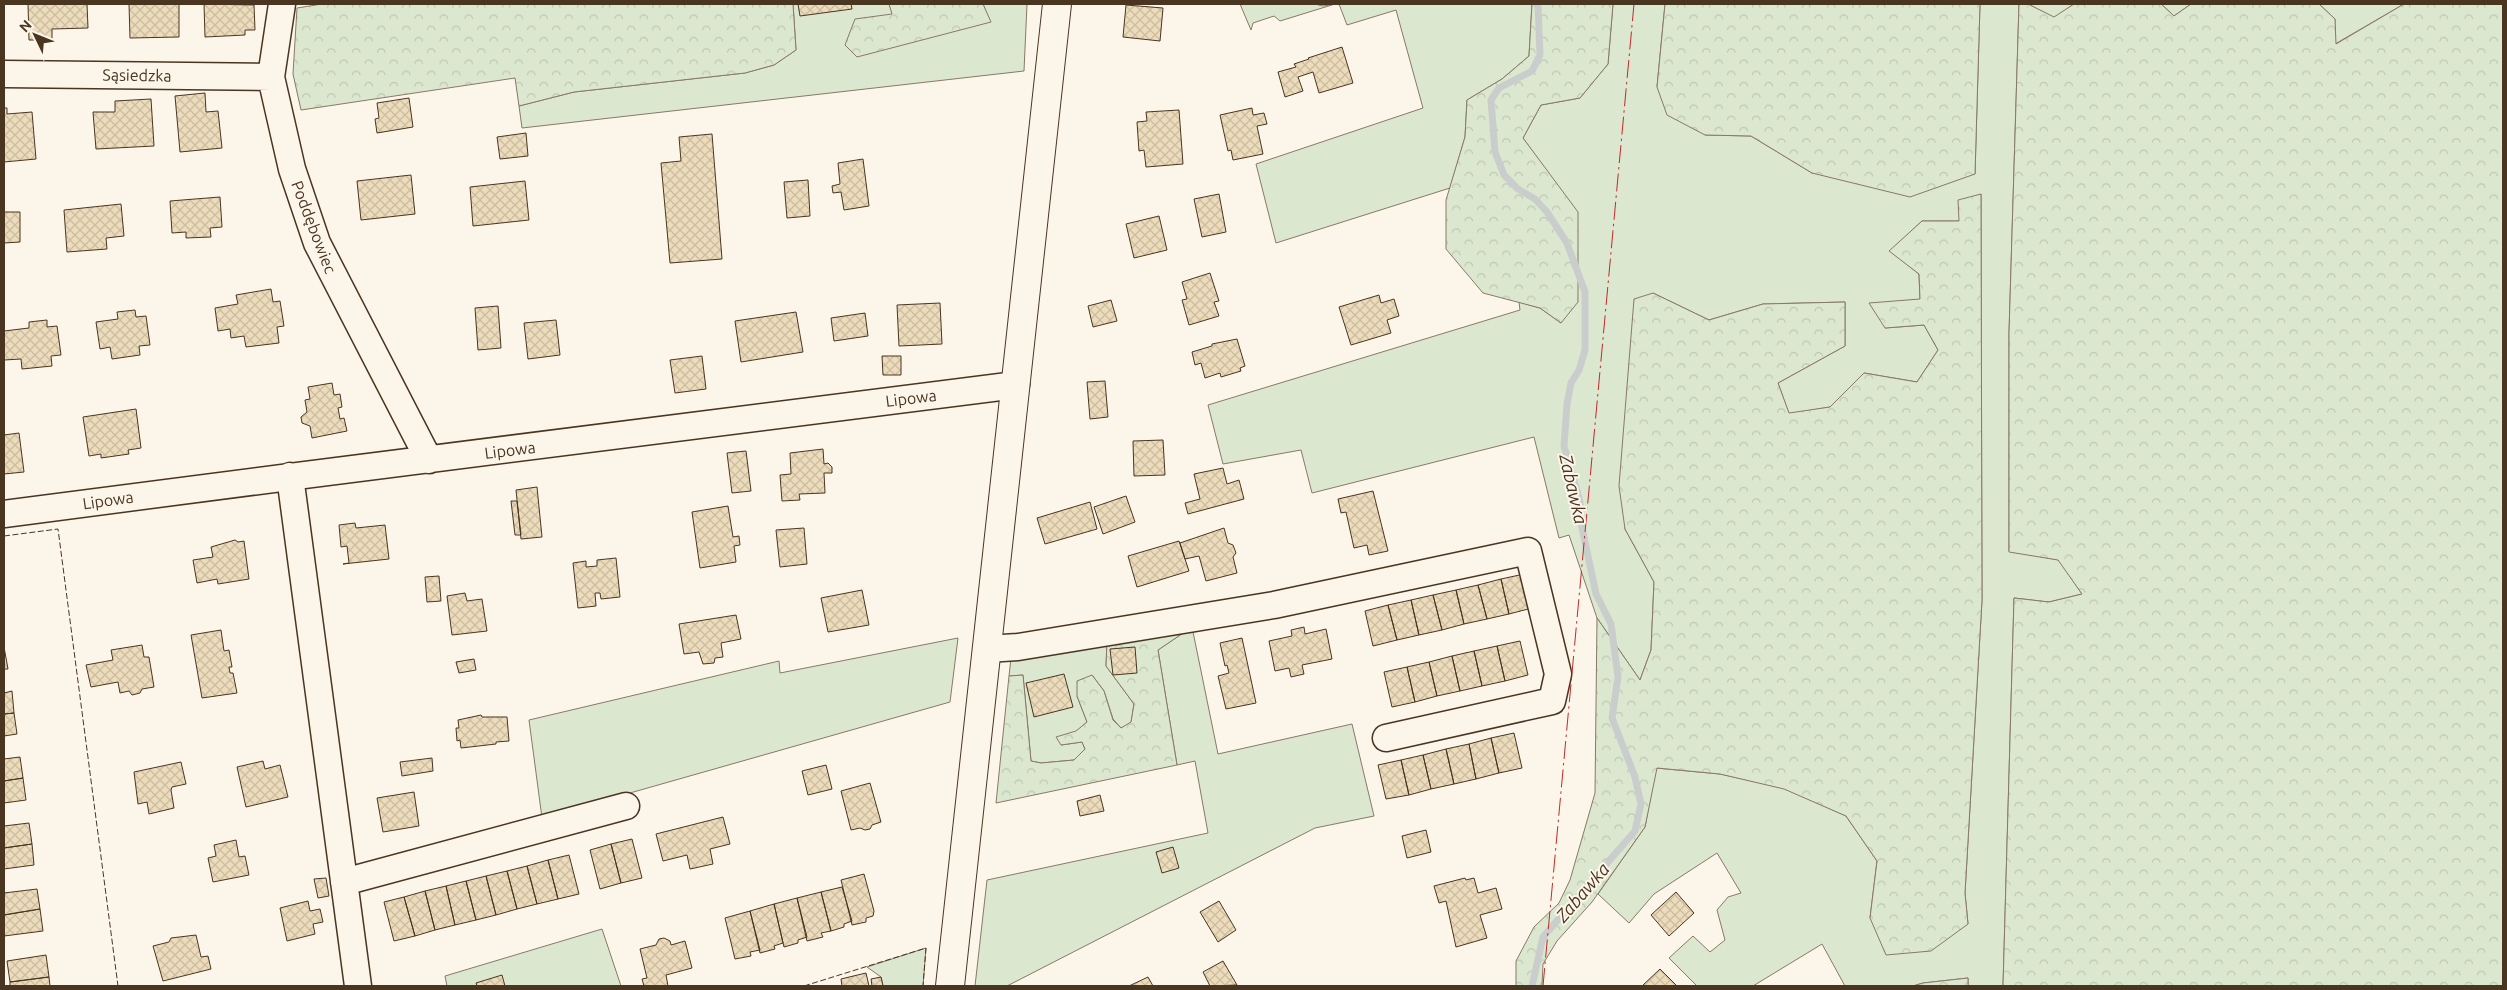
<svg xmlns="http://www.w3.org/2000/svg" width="2507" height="990" font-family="Ubuntu,sans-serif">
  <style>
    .green { fill: #dce7d0; stroke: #887966 }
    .forest { fill: url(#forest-crowns); stroke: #887966 }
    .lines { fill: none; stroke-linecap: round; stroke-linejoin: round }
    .stream { stroke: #c9cecd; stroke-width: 7 }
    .building { fill: url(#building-cross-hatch); stroke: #4a3520 }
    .minor-casing { stroke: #4a3520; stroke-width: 29 }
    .major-casing { stroke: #4a3520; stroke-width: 30 }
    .minor { stroke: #fbf6e9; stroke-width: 26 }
    .major { stroke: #fbf6e9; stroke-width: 28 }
    .fence { stroke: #4a3520; stroke-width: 1; stroke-dasharray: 6 2.5; stroke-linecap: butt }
    .power { stroke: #c62828; stroke-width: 1; stroke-dasharray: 18 4 2.5 4; stroke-linecap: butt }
    .labels { text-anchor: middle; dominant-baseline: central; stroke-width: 4; stroke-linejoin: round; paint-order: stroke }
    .street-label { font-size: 16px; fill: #4a3520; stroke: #fbf6e9 }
    .water-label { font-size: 18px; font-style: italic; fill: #4a3520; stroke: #fbf6e9 }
  </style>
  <defs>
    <pattern id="forest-crowns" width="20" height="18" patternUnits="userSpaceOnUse" patternTransform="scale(1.25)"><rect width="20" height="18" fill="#dce7d0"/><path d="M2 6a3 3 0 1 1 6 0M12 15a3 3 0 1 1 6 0" fill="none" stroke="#bec7b2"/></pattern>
    <pattern id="building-cross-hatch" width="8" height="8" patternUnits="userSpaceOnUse" patternTransform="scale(1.25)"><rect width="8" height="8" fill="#ecdcbc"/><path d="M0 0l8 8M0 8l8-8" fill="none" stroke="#ccbda1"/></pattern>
  </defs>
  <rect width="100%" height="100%" fill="#fbf6e9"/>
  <path class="green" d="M793,4H889L893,14L990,22L983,4H1027L1024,71L522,128L519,106L574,92L745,73L774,65L796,50Z
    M1240,4H1315L1323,6L1335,4L1280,21L1274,16L1253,23L1251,30Z
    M1339,4H1532L1529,56L1502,79L1467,100L1465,137L1450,188L1276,243L1256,164L1423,108L1396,10L1347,25Z
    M1613,4H1665L1657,87L1705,135L1751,136L1812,173L1975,174L1980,4H2019L2009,333V551L2059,560L2082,594L2049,602L2014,598L2003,986H1968V978L1923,983L1913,986H1845L1822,944L1753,986H1697L1669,958L1693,936L1710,952L1725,940L1717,910L1728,897L1741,893L1717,853L1654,894L1629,923L1598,894L1645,827L1656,768L1720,774L1784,788L1846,816L1877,861L1870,918L1968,924L1965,893L1982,600L1981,194L1959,221H1922L1890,251L1919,274L1920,299L1885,328L1924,325L1938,350L1917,382L1864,373L1830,407L1789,414L1778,383L1845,346V302L1763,304L1709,320L1653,293L1625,529L1654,582L1651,650L1640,680L1597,618L1569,535L1559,538L1534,437L1312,493L1301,450L1223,464L1208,405L1520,310L1519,302L1540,308L1561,323L1546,170L1523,138L1541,105L1580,98L1608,64Z
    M2028,4H2074L2054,18Z
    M2161,4H2191L2174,16Z
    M2319,4H2404L2335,44V19Z
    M1192,627L1218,754L1352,724L1374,816L1315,828L1007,986H975L987,880L1208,833L1195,761L1177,765L1158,650Z
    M958,638L950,702L542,818L529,720L779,661L780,673Z
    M1107,641L1106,666L1134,704L1131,723L1121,728L1113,719L1104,691L1092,675L1077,696L1087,722L1061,745L1082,742L1085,749L1074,760L1041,763L1031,761L1023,675L1009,676L1011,658Z
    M602,929L621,986H447L445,976Z
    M926,948L923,986H883L881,977L867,967Z"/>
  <path class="forest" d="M322,4H793L796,50L774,65L745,73L574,92L519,106L515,78L301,110L293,74L297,8Z
    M889,4H983L991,22L857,57L845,45L855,19L892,14Z
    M1532,4H1613L1608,64L1580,98L1541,105L1523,138L1578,212V302L1561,323L1540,308L1483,293L1446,249V200L1465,137L1467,100L1502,79L1529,56Z
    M1665,4H1980L1975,174L1910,197L1812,173L1751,136L1705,135L1667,115L1657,87Z
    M2019,4H2028L2054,17L2074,4H2161L2174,16L2191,4H2319L2335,19L2336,44L2404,4H2503V986H2003L2014,598L2049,602L2082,594L2058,560L2009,552V333Z
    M1981,194L1982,600L1965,893L1968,924L1931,951L1886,955L1870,918L1877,861L1846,816L1784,789L1720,774L1657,768L1645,827L1592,902L1557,941L1543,964L1542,986H1516V961L1534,927L1559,903L1570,880L1595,793L1597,618L1640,680L1651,650L1654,582L1625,529L1619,486L1634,299L1653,293L1709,320L1763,304L1845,302V346L1778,383L1789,413L1830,407L1864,373L1917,382L1938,350L1924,325L1885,328L1869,303L1920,299L1919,274L1889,251L1922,221H1959L1958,200Z
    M1192,627L1158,650L1177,765L996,803L1009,676L1023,675L1031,761L1041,763L1074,760L1085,749L1082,742L1061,745L1056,737L1076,731L1087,722L1077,696V681L1092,675L1104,691L1113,720L1121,728L1131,722L1134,704L1106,666L1107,641Z
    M1968,978V986H1913L1923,983Z"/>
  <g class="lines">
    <path class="stream" d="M1532,986L1543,937L1635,831L1641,804L1635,777L1612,718L1618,677L1611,624L1596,594L1581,523L1580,502L1564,446L1567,404L1571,383L1579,370L1585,350V292L1567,243L1547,212L1535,199L1518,189L1504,175L1495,152L1491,100L1499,88L1532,71L1540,55L1538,4"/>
  </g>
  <path class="building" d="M28,4H87L88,28L52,29V40H29Z
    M129,4H179V37L130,38Z
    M204,4L254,5L255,30H245V35L205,37Z
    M798,4H851L852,9L800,16Z
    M1126,5L1163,8L1160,41L1123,37Z
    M1342,47L1353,83L1319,93L1313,72L1298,77L1303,91L1285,97L1278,72L1296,67L1294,64L1309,59L1308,58Z
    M205,93L206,112L218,111L222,148L180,152L175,96Z
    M409,98L413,127L377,133L375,119L379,118L377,103Z
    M151,99L154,146L96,149L93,112H115V101Z
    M4,108H7V114L32,112L36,159L4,162Z
    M1252,108L1253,115L1264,113L1267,124L1257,126L1263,154L1233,160L1231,150L1228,151L1220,115Z
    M1179,110L1183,164L1146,167L1144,150L1139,151L1137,122L1147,121L1146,112Z
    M526,133L528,156L500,159L497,137Z
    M712,134L722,259L670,263L661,163L681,161L679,137Z
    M863,159L869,206L844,210L841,192L833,193L832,186L840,184L838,163Z
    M411,175L415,214L361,220L357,181Z
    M808,180L810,216L787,218L784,182Z
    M525,181L529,220L473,226L470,187Z
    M1219,194L1226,232L1202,237L1194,199Z
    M220,197L222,227L210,228L211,237L186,238V232L172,233L170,201Z
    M121,204L124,236L106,238L107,249L67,252L64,210Z
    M4,212H20V242L4,243Z
    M1159,216L1167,250L1134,258L1126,224Z
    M1210,273L1219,301L1214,302L1219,316L1189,325L1182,300L1187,299L1182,282Z
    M271,289L273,302L280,301L284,326L277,327L279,343L246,347L244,336L231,338L230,329L218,331L215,308L238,304L236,295Z
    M1379,295L1381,303L1394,299L1399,316L1387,320L1391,333L1351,345L1339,307Z
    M1111,300L1117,321L1093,327L1088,306Z
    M940,303L942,344L899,346L897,305Z
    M498,306L501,348L478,350L475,308Z
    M135,310L136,317L146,316L150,345L139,346L140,355L112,359L110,347L100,349L96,322L118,319L117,312Z
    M796,312L803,352L741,362L735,321Z
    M865,313L868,336L834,341L831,318Z
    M47,320V327L57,326L61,355L51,356L52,366L22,369L21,359L4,360V331L29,328V322Z
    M556,320L560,355L528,359L524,323Z
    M1237,339L1245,366L1240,368L1241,371L1221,377L1220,373L1205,378L1201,363L1195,365L1192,352L1212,346V344Z
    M702,356L706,389L675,393L670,360Z
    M882,356H901V375H883Z
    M1105,381L1108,417L1090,419L1087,382Z
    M332,383L334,395L340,394L342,407L338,408L340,419L344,418L347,431L312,438L310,426L302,423L301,417L307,412L305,400L310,399L308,387Z
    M136,409L141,448L128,450L129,454L101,458V454L89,456L83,417Z
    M19,433L24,472L4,474V435Z
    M1163,440L1165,475L1134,476L1133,441Z
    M823,449L824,464L828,463L832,467V473H824L825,493L799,494L800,500L782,501L780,475L791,474L790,453Z
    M746,451L751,491L732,493L727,453Z
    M1223,468L1227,484L1239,480L1244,499L1188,514L1185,503L1200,499L1194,474Z
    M537,487L542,537L521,539L516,490Z
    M1373,491L1388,551L1369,555L1367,545L1354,548L1346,512L1341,513L1338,499Z
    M1126,496L1135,522L1103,534L1094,507Z
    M511,501H517L521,535H515Z
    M1090,502L1097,529L1045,544L1037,518Z
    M728,506L733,537L739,536L740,545L734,546L736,562L700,568L692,512Z
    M355,523L356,528L385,525L389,559L343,564L349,563L347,546L341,547L339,525Z
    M804,528L807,564L780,567L776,530Z
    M1224,528L1228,543L1233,545L1236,553L1233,557L1237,573L1206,581L1199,556L1185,559L1180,543Z
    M235,540L238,542L244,541L249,579L218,584L217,579L197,583L193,560L213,557L211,547Z
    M1179,541L1189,571L1137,587L1128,556Z
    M616,558L620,597L601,599L600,593H595L596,606L578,608L573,563L586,561V567L597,566V560Z
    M1524,574L1532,608L1509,614L1501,579Z
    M439,576L441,601L427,602L425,577Z
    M1501,579L1509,614L1487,619L1478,585Z
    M1478,585L1487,619L1464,624L1456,590Z
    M862,590L869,625L828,632L821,598Z
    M1456,590L1464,624L1442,630L1433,595Z
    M465,593L467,601L482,599L487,631L452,635L447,596Z
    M1433,595L1442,630L1419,635L1411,600Z
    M1411,600L1419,635L1397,640L1388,605Z
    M1388,605L1397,640L1373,646L1365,611Z
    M736,615L741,639L721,643L723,657L715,658L714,663L703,664L699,652L684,654L679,624Z
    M1304,627L1305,634L1326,629L1332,659L1302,665L1304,674L1291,677L1289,668L1275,671L1269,641L1292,636L1291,630Z
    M221,630L224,651L229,650L232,667H229L230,673H233L237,693L202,698L191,635Z
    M1242,638L1256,703L1226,709L1218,676L1229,673L1227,665L1225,666L1220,643Z
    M1520,641L1528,675L1505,681L1497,646Z
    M142,645L144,657H149L154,687L142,689L140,693L132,695L129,691L120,693L118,682L91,687L86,665L113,660L111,650Z
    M1497,646L1505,681L1482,686L1474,651Z
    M4,647L8,669H4Z
    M1135,647L1137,673L1113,675L1110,649Z
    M1474,651L1482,686L1460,691L1452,656Z
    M1452,656L1460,691L1437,696L1429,662Z
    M474,659L476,670L459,673L456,662Z
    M1429,662L1437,696L1415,702L1407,667Z
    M1407,667L1415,702L1392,707L1384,672Z
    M1064,674L1073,707L1034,717L1026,683Z
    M12,691L14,713L4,714V693Z
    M14,713L17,734L4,736V714Z
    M481,715L482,717H507L509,741L496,742V744L461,748L460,740L457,741L456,728H459L458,720Z
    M1514,733L1522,768L1499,773L1491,738Z
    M1491,738L1499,773L1476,779L1469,744Z
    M1469,744L1476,779L1454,784L1446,749Z
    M1446,749L1454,784L1431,789L1423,755Z
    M1423,755L1431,789L1409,795L1401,760Z
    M20,757L23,778L4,781V759Z
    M432,758L433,771L402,776L400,762Z
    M1401,760L1409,795L1386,799L1378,765Z
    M263,761L265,769L280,765L288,797L246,807L237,767Z
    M181,762L186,784L172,787L171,790L174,808L149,814L147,802L138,804L134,772Z
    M826,765L832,789L808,795L802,771Z
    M23,778L26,800L4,803V781Z
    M870,783L881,822L872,825L870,829L865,830L860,828L851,830L841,791Z
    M414,792L419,826L383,832L377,798Z
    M1100,795L1104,811L1080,816L1077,801Z
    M723,817L730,844L710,849L713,864L690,869L687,855L663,861L656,834Z
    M29,823L32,844L4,848V826Z
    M1426,830L1431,852L1407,858L1402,836Z
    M632,839L642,878L621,883L611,844Z
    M236,840L239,857L245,856L249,875L213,882L208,858L216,856L214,845Z
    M32,844L34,865L4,869V848Z
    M611,844L621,883L600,889L590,850Z
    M1173,847L1179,868L1162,873L1156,852Z
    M569,855L579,894L558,899L548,860Z
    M548,860L558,899L537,904L527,866Z
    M527,866L537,904L517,909L507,871Z
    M507,871L517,909L496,915L486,876Z
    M864,874L874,911L873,916L866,918V922L852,925L841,880Z
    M486,876L496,915L476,920L466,881Z
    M326,878L329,896L318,898L314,879Z
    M1465,878L1466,880L1474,878L1478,893L1496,888L1502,909L1480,915L1487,938L1456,947L1446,901L1439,903L1434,886Z
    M466,881L476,920L455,925L446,886Z
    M446,886L455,925L435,930L425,891Z
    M842,887L852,921L844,924V927L831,931L821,892Z
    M37,889L40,909L4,915V893Z
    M425,891L435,930L415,936L404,897Z
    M821,892L831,931L821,933L823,937L807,941L797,898Z
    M1676,892L1694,913L1669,936L1651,915Z
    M404,897L415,936L394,941L384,902Z
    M797,898L807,937L798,940V943L784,947L774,904Z
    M308,901L310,911L320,909L323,922L313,924L315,934L287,941L280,908Z
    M1219,901L1236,930L1218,942L1200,912Z
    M774,904L783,943L774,946L775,949L760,953L750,911Z
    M40,909L43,931L4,936V915Z
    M750,911L760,950L750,952L751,956L735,959L725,918Z
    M196,935L201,957L208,956L211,969L163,981L153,946L169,942L171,938Z
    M664,938L670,941L671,945L685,941L692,968L666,975L668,986H644L642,979L647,978L640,949L656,945L659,939Z
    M46,955L49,977L10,982L7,961Z
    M1223,961L1237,985L1210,986L1203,972Z
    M1660,969L1677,986H1642Z
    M866,973L869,986H842L841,979Z
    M502,975L505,986H477L476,983Z
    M49,977L50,986H10V982Z
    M881,977L883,986H872L871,979Z
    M1148,977L1153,986H1129Z"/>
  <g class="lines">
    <defs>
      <path id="minor" d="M282,4L271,77L292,169L317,243L429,460
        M4,74L271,77
        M290,476L358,986
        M4,514C341,469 678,429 1016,385
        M987,649L1018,647L1274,605L1528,551L1558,674L1552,701L1386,738
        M344,882L626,806"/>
      <path id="major" d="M950,986L1057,4"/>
    </defs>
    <use href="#minor" class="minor-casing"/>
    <use href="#major" class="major-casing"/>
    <use href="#minor" class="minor"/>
    <use href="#major" class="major"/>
    <path class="fence" d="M4,536L58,529L118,986
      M804,986L926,948L923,986"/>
    <path class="power" d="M1543,986L1634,4"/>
  </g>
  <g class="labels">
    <g class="street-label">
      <text transform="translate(137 75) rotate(1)">Sąsiedzka</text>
      <text transform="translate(314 227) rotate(69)">Poddębowiec</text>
      <text transform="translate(911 398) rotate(-7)">Lipowa</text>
      <text transform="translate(510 450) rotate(-7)">Lipowa</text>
      <text transform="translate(108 500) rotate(-8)">Lipowa</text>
    </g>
    <g class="water-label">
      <text transform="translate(1574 489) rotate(77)">Zabawka</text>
      <text transform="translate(1582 892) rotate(-49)">Zabawka</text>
    </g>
  </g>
  <rect width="2507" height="990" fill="none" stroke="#4a3520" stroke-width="10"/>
  <g transform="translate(35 35) rotate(313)" stroke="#fbf6e9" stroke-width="4" paint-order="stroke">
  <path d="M0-4L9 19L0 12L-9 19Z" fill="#4a3520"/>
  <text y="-8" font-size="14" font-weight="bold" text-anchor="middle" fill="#4a3520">N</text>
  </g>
</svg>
